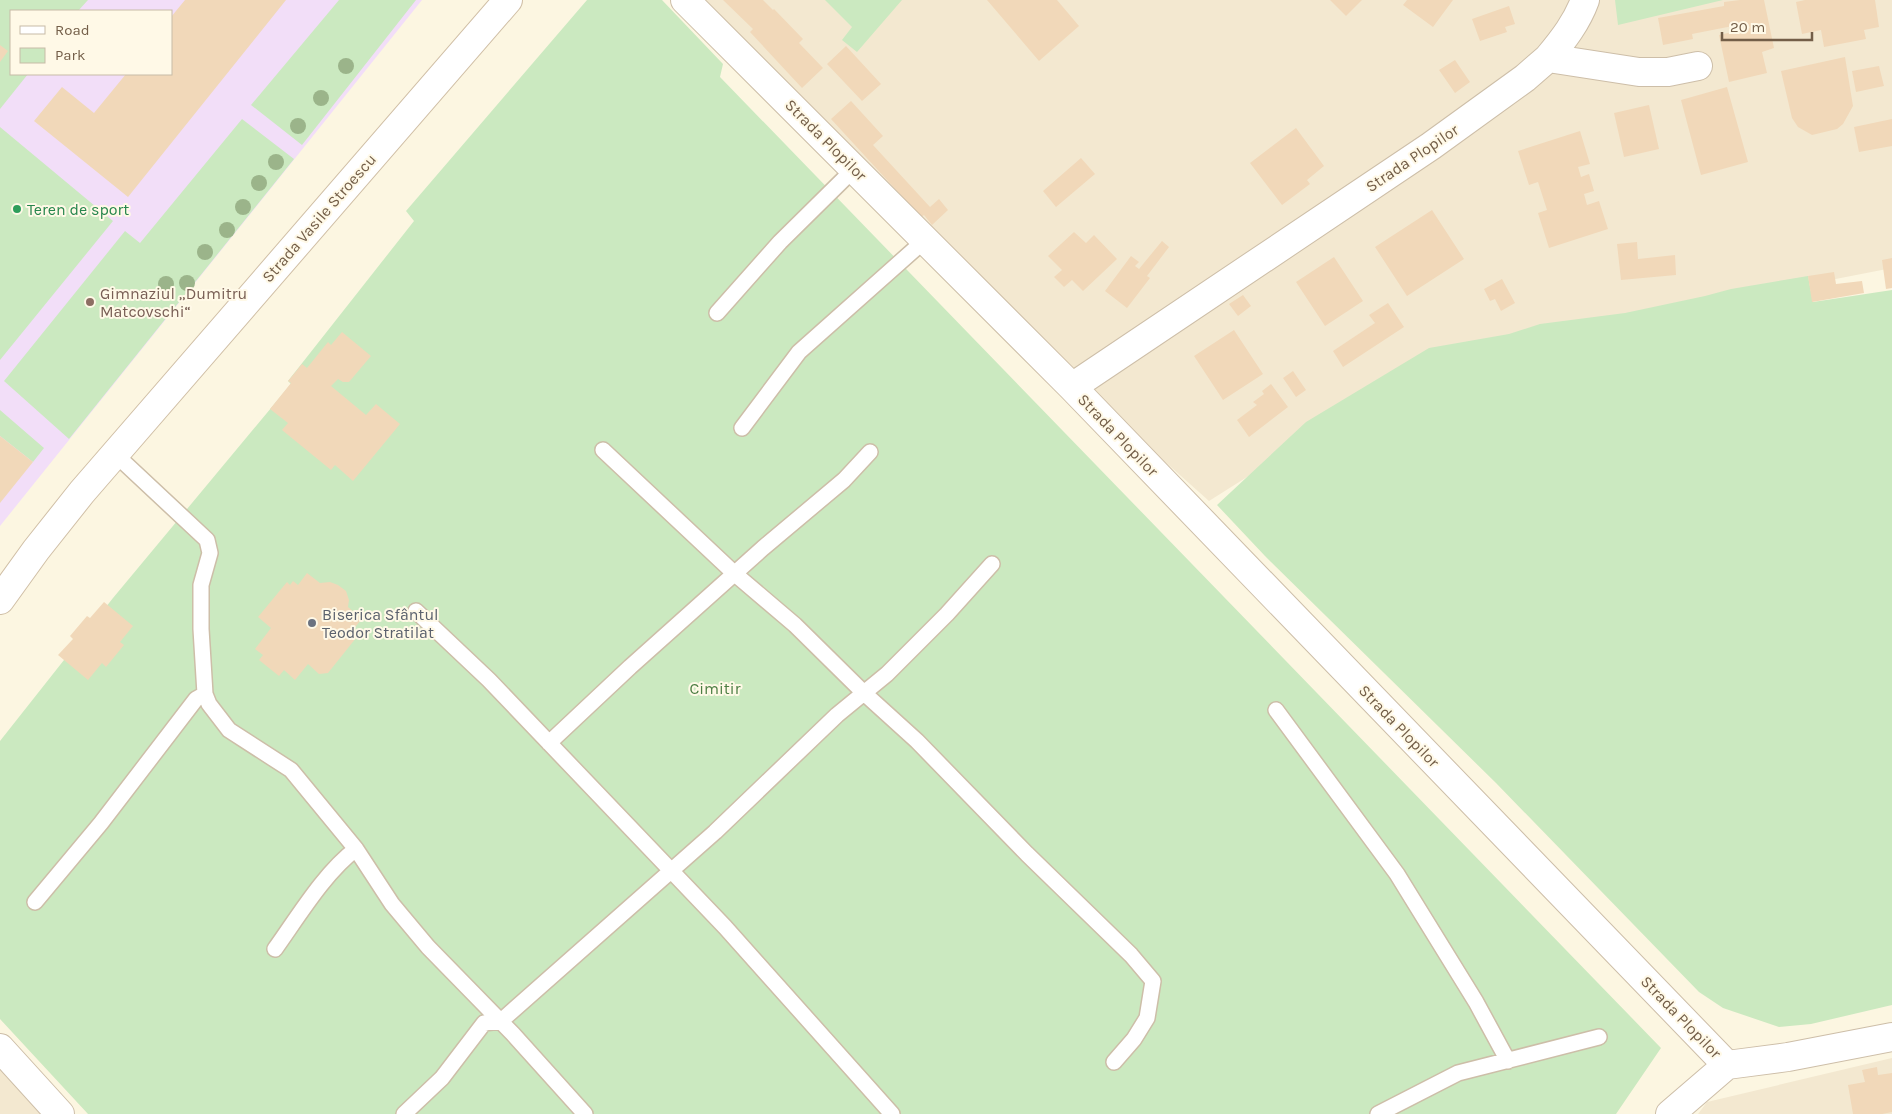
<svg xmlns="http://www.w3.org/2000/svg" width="1892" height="1114" font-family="Karla,sans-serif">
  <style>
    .residential { fill: #f3e8d0 }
    .education { fill: #f2def8; fill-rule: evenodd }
    .green { fill: #cbe9c0 }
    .building { fill: #f1d8b9 }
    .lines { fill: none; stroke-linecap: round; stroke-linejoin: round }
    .lane-casing { stroke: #cdbea8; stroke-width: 18 }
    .street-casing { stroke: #cdbea8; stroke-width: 30 }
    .secondary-casing { stroke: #d0bfa6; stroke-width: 30 }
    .lane { stroke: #fff; stroke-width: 15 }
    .street { stroke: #fff; stroke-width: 28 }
    .secondary { stroke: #fff; stroke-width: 28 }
    .tree { fill: #9bb48a }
    .leisure-dot { fill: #2e9e5b; stroke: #fff9e7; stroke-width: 2 }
    .education-dot { fill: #8d6e63; stroke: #fff9e7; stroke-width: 2 }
    .worship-dot { fill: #6b7280; stroke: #fff9e7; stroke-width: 2 }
    .labels { text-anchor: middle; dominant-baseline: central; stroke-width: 4; stroke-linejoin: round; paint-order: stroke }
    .street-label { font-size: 16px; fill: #735e48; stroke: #fff9e7 }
    .leisure-label { font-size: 16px; fill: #27864d; stroke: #fff9e7; text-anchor: start }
    .education-label { font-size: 16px; fill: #785e54; stroke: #fff9e7; text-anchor: start }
    .worship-label { font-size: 16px; fill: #5b616d; stroke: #fff9e7; text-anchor: start }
    .park-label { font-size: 16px; fill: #4c7e43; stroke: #fff9e7 }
  </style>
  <rect width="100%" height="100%" fill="#fcf6e1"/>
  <path class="residential" d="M706,0H1892V268L1437,357L1209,501L1060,368Z
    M1892,1058V1114H1698L1707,1102Z
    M0,1065L45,1114H0Z"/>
  <path class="education" d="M0,0H422L0,526ZM11,11H171V74H11Z"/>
  <path class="green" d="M0,0H88L78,11H11V74H28L0,109Z
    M339,0H416L302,145L251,105Z
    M587,0H662L723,64L720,77L1661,1048L1616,1114H88L0,1019V741L113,598L291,384L288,381L414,221L406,211Z
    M825,0H902L857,52L842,40L852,27Z
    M1615,0H1723L1618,25Z
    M242,119L294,159L69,439L4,381L125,231L140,243Z
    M0,127L113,221L0,360Z
    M1808,276L1813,302L1892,290V1005L1811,1024L1779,1027L1723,1008L1699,992L1496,783L1265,556L1217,505L1306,422L1429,348L1509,334L1540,324L1625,313L1705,296L1731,289Z
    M0,410L44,448L33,462L0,436Z"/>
  <path class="building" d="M185,0H286L128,197L34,121L62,87L94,113L126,74H171V17Z
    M723,0H763L773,10L774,9L803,39L799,43L823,68L802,88L750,32L753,29Z
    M987,0H1057L1079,26L1039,61Z
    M1330,0H1362L1346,16Z
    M1407,0H1453L1433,27L1403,5Z
    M1740,0H1764L1774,48L1762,52L1767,73L1729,82L1719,35L1750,28L1748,23L1692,34L1693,39L1663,45L1658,18L1724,6V2Z
    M1805,0H1875L1879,27L1864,30L1866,39L1824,47L1821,30L1802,34L1796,2Z
    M1509,6L1515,24L1505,27L1507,32L1480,41L1472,19Z
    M0,45L8,51L0,62Z
    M846,46L881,84L862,101L827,64Z
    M1845,57L1853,106L1843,124L1837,129L1812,135L1798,127L1792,118L1781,71Z
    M1455,60L1470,82L1455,93L1439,70Z
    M1879,66L1884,86L1856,92L1852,71Z
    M1727,87L1748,162L1701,175L1681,100Z
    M851,101L883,136L873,145L930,207L939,199L948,210L932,225L924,215L921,217L831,119Z
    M1649,105L1659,149L1624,157L1614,113Z
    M1892,119V146L1859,152L1854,127Z
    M1296,128L1324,166L1307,180L1310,184L1282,205L1250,163Z
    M1580,131L1590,164L1578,167L1581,177L1589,174L1594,191L1584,194L1587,205L1599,201L1608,229L1549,248L1538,213L1547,210L1538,182L1529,185L1518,151Z
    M1081,158L1095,174L1056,207L1043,191Z
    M1432,210L1464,259L1407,296L1375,247Z
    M1074,232L1086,243L1094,235L1117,259L1083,291L1072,280L1064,287L1054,277L1062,270L1048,256Z
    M1162,241L1169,247L1147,276L1150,278L1127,308L1105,291L1131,256L1139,262L1135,266L1139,269Z
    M1637,242L1638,259L1675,255L1676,275L1621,280L1617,244Z
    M1334,257L1363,301L1325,326L1296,282Z
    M1892,258V288L1886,289L1882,260Z
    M1834,272L1836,284L1862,281L1864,293L1812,302L1808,276Z
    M1502,279L1515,303L1501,311L1495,299L1490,301L1484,289Z
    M1243,295L1251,306L1238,316L1229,304Z
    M1388,303L1404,327L1343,367L1333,351L1375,323L1369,315Z
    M1234,330L1263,374L1223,400L1194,356Z
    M342,332L371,356L349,382H343L338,379L331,386L366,415L376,404L400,424L353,481L335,465L331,470L282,430L288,423L270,409L291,383L288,381L302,364L307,368L328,342L331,345Z
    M1293,371L1306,390L1296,397L1283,378Z
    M1271,384L1288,407L1249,437L1237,420L1257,405L1253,402L1264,394L1262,391Z
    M0,436L33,462L0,503Z
    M307,573L320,583L330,582L338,585L346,591L349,600L348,607L362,619L350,633L356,638L328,673L319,674L308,664L295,680L284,670L279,676L259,660L263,655L255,649L271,628L258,617L287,582L290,585L293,581L298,585Z
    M104,602L133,626L120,642L124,645L106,667L102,663L88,680L58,655L73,639L70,636L87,616L90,618Z
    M1877,1067L1878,1075L1892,1073V1112L1882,1114H1853L1848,1085L1865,1082L1862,1070Z"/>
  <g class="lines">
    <defs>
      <path id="lane" d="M717,313L780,242L854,169
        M742,428L799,352L925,240
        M603,450L735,574L795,625L864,693L917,741L1027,854L1131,955L1153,981L1147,1018L1134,1039L1114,1062
        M115,454L207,540L210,553L201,585V629L205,694L209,704L229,730L291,770L356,849L392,904L428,947L513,1034L585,1114
        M416,611L489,680L725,927L892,1114
        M1276,710L1397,874L1476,1002L1508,1061
        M549,743L630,667L763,548L844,480L870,452
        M35,902L101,823L196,699L205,694
        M275,949C298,917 325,872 356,849
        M404,1114L442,1078L484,1023L501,1021L715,832L837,715L887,674L947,614L992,564
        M1378,1114L1458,1073L1599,1037"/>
      <path id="street" d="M685,0L1072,387L1727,1065
        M1548,58C1563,40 1577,22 1585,0
        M1072,387L1431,146L1525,78L1548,58L1639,72H1668L1698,66
        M0,1048L60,1114
        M1670,1114L1727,1065L1788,1057L1892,1037"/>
      <path id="secondary" d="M0,600L36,550L82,492L508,0"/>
    </defs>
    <use href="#lane" class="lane-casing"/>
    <use href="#street" class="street-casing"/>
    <use href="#secondary" class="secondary-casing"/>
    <use href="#lane" class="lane"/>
    <use href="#street" class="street"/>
    <use href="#secondary" class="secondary"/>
  </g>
  <g class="tree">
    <circle cx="346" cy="66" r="8"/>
    <circle cx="321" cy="98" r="8"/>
    <circle cx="298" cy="126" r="8"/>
    <circle cx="276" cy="162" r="8"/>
    <circle cx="259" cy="183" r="8"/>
    <circle cx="243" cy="207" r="8"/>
    <circle cx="227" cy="230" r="8"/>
    <circle cx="205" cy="252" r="8"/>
    <circle cx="187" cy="283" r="8"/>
    <circle cx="166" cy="284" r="8"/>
  </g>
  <circle class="leisure-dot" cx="17" cy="209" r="5"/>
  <circle class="education-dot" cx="90" cy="302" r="5"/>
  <circle class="worship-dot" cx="312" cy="623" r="5"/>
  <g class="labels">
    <g class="street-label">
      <text transform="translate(826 140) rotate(45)">Strada Plopilor</text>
      <text transform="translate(1412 158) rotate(-34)">Strada Plopilor</text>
      <text transform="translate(319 218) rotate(-49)">Strada Vasile Stroescu</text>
      <text transform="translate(1118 435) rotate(46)">Strada Plopilor</text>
      <text transform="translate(1399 726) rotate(46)">Strada Plopilor</text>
      <text transform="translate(1681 1017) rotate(46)">Strada Plopilor</text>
    </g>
    <g class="leisure-label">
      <text x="27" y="209">Teren de sport</text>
    </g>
    <g class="education-label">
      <text x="100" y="293">Gimnaziul „Dumitru<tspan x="100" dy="18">Matcovschi“</tspan></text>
    </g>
    <g class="worship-label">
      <text x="322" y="614">Biserica Sfântul<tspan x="322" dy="18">Teodor Stratilat</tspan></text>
    </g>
    <g class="park-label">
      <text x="715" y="688">Cimitir</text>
    </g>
  </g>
  <rect x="10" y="10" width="162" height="65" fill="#fff9e7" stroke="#c7bba7"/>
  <rect x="20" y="26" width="25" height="8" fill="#ffffff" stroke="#c7bba7"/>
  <text x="55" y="35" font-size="15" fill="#735e48">Road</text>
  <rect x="20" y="48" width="25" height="15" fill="#cbe9c0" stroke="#c7bba7"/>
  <text x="55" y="60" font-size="15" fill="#735e48">Park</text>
  <path d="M1722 32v8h90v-8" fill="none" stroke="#735e48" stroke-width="2.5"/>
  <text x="1730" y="32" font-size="15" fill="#735e48" stroke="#fff9e7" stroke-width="4" paint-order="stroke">20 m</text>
</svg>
